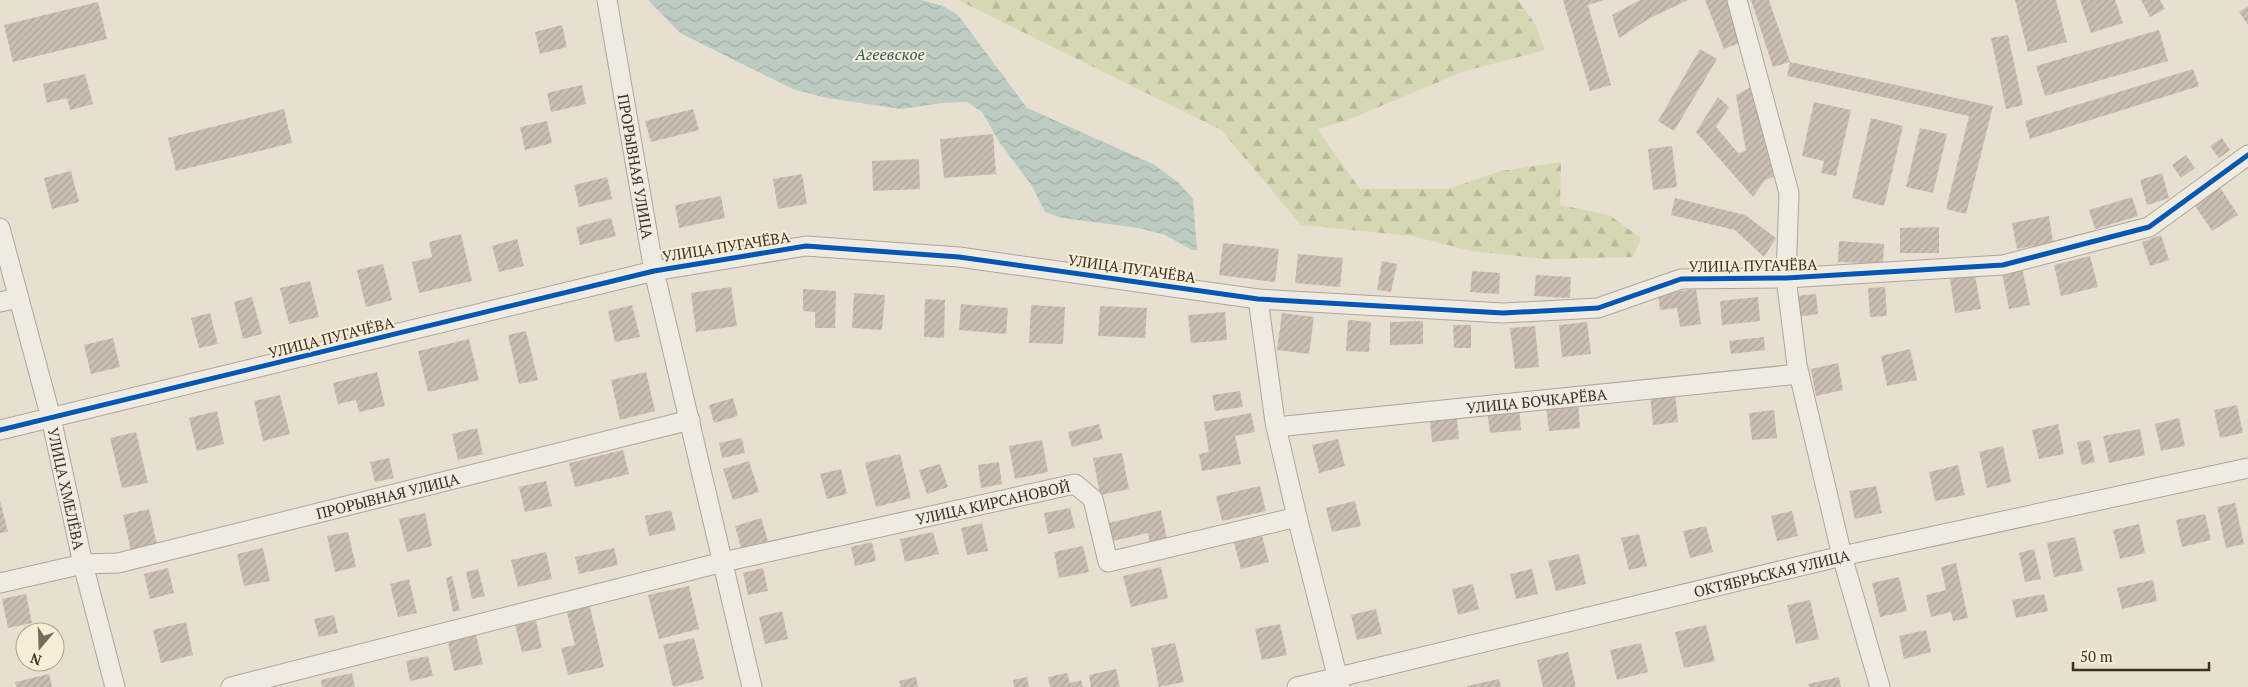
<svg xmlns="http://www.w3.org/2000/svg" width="2248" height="687" font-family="'PT Serif',serif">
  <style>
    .forest { fill: url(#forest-firs) }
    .water { fill: url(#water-waves) }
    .building { fill: url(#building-hatch) }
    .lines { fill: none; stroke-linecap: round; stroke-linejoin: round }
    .minor-casing { stroke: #ada599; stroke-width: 21 }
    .minor { stroke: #efebe3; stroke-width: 19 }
    .cycleway-casing { stroke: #f7eed8; stroke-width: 8 }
    .cycleway { stroke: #0057b8; stroke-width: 5 }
    .labels { text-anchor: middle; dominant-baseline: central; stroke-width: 4; stroke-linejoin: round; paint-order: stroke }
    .street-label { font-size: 15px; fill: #3d2e20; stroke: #f7eed8 }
    .water-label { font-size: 16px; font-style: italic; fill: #2f5d5a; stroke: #f7eed8 }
  </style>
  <defs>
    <pattern id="forest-firs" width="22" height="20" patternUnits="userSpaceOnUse" patternTransform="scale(1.25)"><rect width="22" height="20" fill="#d6d7b3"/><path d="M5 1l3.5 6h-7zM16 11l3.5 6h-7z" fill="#b9b99a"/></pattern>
    <pattern id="water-waves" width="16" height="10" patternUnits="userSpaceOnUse" patternTransform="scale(1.25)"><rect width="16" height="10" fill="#bcccc2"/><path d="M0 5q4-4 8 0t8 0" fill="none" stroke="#a2b0a6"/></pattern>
    <pattern id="building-hatch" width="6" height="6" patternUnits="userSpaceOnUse" patternTransform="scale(1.25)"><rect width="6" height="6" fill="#cbbfb2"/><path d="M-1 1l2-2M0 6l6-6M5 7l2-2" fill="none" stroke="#afa499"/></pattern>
  </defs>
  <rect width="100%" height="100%" fill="#e7e0d1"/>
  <path class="forest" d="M958,0H1518L1535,24L1545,50L1462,72L1348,120L1317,129L1360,189H1448L1501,171L1561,162L1560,205L1609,215L1641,238L1633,257L1546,259L1471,251L1412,236L1301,225L1221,130Z"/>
  <path class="water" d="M648,0H922L943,6L958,15L1027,108L1153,164L1179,183L1193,199L1197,250H1192L1165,235L1139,228L1062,218L1045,212L1032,186L1000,143L982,112L967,102L942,103L901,109L827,98L793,89L680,33Z"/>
  <path class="building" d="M1563,0H1604L1588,5L1611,85L1590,91Z
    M1640,0H1688L1650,18L1619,38L1612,15Z
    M1705,0H1729L1744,41L1724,49Z
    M1751,0H1769L1790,62L1993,106L1966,214L1946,209L1969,116L1787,76L1790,62L1773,67Z
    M2015,0H2056L2067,42L2028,52Z
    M2080,0H2115L2123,23L2091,33Z
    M2141,0H2160L2165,9L2150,17Z
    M98,2L107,39L13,62L4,25Z
    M2248,6V25L2239,12Z
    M562,25L567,47L540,54L535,32Z
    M2159,30L2168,61L2045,96L2036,66Z
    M2008,35L2023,105L2006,109L1991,38Z
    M1700,49L1717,59L1674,131L1658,121Z
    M2193,69L2199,86L2030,139L2025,121Z
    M85,74L93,104L70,110L67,98L47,103L43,84Z
    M582,85L586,104L551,112L547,93Z
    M1751,87L1778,175L1765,180L1753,197L1696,132L1718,97L1729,107L1716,127L1738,153L1746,151L1736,95Z
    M1814,102L1851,110L1836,176L1821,173L1824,161L1802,156Z
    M284,109L292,143L176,171L168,138Z
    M693,109L699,130L651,142L645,121Z
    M1871,118L1903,126L1884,206L1852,198Z
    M547,121L552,143L525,150L520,127Z
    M1920,128L1947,134L1933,193L1906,187Z
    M993,134L996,174L944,178L940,139Z
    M2222,138L2230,150L2219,158L2210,146Z
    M1672,146L1677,187L1653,190L1648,149Z
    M2186,155L2195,168L2181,178L2172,165Z
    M919,159L920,189L873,191L872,161Z
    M71,171L79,202L52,209L44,178Z
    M2162,173L2169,198L2147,205L2140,180Z
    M802,174L807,204L778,209L773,179Z
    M607,177L612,199L579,207L574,185Z
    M2219,186L2238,215L2212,231L2193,203Z
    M721,196L725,218L679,228L675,205Z
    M2132,197L2138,216L2095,229L2089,210Z
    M1675,198L1745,215L1776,238L1764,257L1735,230L1671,215Z
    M2049,216L2053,242L2017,249L2012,223Z
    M611,218L616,236L580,245L576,227Z
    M1939,227V253H1900V228Z
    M461,234L472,281L419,293L412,262L432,257L429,242Z
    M2161,235L2169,260L2150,266L2142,242Z
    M517,239L524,266L499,272L492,246Z
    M1839,241L1884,244L1883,264L1838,262Z
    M1223,243L1279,249L1275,282L1219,275Z
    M1298,254L1343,258L1340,287L1295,283Z
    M2090,256L2098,287L2061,296L2054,265Z
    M1382,261L1397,264L1391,292L1377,290Z
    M383,264L392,300L366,307L357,270Z
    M2022,268L2030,305L2009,309L2002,272Z
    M1472,271L1500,273L1499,294L1470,292Z
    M1536,275L1571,277L1570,298L1534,296Z
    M1975,275L1981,309L1955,313L1950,279Z
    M310,281L319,317L289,324L280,288Z
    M731,287L737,326L696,332L691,293Z
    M1885,287L1887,316L1870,317L1868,288Z
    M803,289L836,291L835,328H815V312L803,311Z
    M1696,289L1701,324L1680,327L1677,308L1660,310L1658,294Z
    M854,293L885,295L882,330L852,328Z
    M1816,294L1818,314L1796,317L1793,296Z
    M252,297L262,334L243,339L234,302Z
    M1758,297L1760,321L1722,325L1720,301Z
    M925,299L945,300L944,338L924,337Z
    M961,304L1008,308L1006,334L959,330Z
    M632,305L640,337L615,342L608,311Z
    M1031,305L1065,307L1063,344L1029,343Z
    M1100,306L1147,308L1145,338L1098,336Z
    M1225,312L1227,340L1191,343L1188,315Z
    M210,313L218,344L199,348L191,318Z
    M1282,313L1314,317L1309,354L1277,350Z
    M1348,320L1371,322L1369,352L1346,351Z
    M1423,321V344L1390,345V322Z
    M1587,322L1591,354L1562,357L1559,325Z
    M1453,325H1471V348H1454Z
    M1535,326L1539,367L1515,369L1510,328Z
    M526,331L538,380L519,384L508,335Z
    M1764,337L1765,350L1731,354L1729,341Z
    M113,338L120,367L91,374L84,345Z
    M469,339L479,380L428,392L418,351Z
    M1910,349L1917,380L1887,386L1881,356Z
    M1838,363L1843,390L1816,396L1811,369Z
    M377,372L385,406L359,412L356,400L338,404L333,383Z
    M646,372L655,411L620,420L611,380Z
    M1240,391L1243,407L1215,411L1212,395Z
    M1675,392L1678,422L1653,425L1650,395Z
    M280,395L290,434L263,441L254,401Z
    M733,398L738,416L714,423L709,405Z
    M1578,402L1580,428L1549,431L1546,406Z
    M2237,405L2243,433L2220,438L2214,410Z
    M1519,407L1521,430L1490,433L1487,410Z
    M1774,410L1777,438L1752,440L1749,413Z
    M217,411L224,444L197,451L189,418Z
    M1251,413L1255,432L1235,436L1241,464L1202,471L1199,454L1209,452L1204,422Z
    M1457,418L1459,439L1432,442L1430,421Z
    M2179,418L2185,446L2161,451L2155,424Z
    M1099,424L1103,439L1072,447L1068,432Z
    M2058,424L2064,454L2039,459L2032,430Z
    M477,428L483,454L458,460L452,434Z
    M2140,429L2145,455L2109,463L2103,436Z
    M136,432L148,483L122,488L110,438Z
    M742,438L745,453L722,458L719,443Z
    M1338,439L1345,466L1319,473L1312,445Z
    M1042,440L1048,472L1015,479L1009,446Z
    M2090,440L2095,462L2082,465L2077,442Z
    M2003,446L2011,482L1987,488L1979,452Z
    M623,450L629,474L575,487L569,463Z
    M1122,453L1129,489L1100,495L1093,458Z
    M900,454L911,498L876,507L865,463Z
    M389,458L394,478L375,482L370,462Z
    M749,461L759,492L733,500L723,469Z
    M999,462L1002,484L981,488L978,465Z
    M940,464L948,487L927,494L919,470Z
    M1958,465L1965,495L1935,501L1929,472Z
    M841,469L847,494L827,499L820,474Z
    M546,481L552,506L525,512L519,487Z
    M1260,486L1266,511L1222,521L1216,496Z
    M1876,486L1882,513L1855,519L1849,491Z
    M0,501L8,532L0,533Z
    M1355,501L1361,526L1332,532L1326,508Z
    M2235,503L2244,544L2226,548L2217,507Z
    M1070,508L1075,528L1048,534L1044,513Z
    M149,509L157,544L131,551L123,515Z
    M671,510L676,530L649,536L645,516Z
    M1161,510L1167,540L1150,543L1148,533L1113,541L1109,523Z
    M1792,511L1798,536L1777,541L1771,516Z
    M425,513L432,546L407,552L399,519Z
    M2205,514L2211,540L2182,547L2176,520Z
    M761,518L768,541L741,548L735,526Z
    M982,523L988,551L967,555L961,528Z
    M2139,524L2145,553L2120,559L2113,530Z
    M1706,526L1713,552L1690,558L1683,531Z
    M348,532L356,567L335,572L327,536Z
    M933,532L939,554L905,562L900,539Z
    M1639,534L1647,566L1629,570L1621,538Z
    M1262,536L1269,562L1241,569L1234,543Z
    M2075,537L2083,571L2054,577L2047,543Z
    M872,542L876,561L855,566L851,547Z
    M1083,546L1089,572L1059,578L1054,552Z
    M263,548L270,581L244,586L237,554Z
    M614,548L618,565L579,574L575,557Z
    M2034,549L2041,579L2025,582L2019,553Z
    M546,552L552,579L518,587L511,560Z
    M1579,554L1586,584L1556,591L1548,561Z
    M1956,563L1968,618L1953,621L1951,612L1931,617L1926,595L1946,590L1941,567Z
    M1161,567L1168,598L1131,607L1123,576Z
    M168,568L174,593L150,599L144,574Z
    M763,568L768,591L748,595L743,573Z
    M478,569L485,596L472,599L466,572Z
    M1532,569L1538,594L1516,599L1510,574Z
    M452,576L460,610L453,612L446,578Z
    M1899,577L1907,611L1880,617L1872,583Z
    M409,579L417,613L398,617L390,584Z
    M2153,580L2157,601L2122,609L2117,588Z
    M1473,584L1479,609L1458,615L1452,589Z
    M689,586L699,629L659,639L648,595Z
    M26,594L32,623L8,628L2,599Z
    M2044,594L2048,611L2016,618L2012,600Z
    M1810,600L1819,639L1796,644L1787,605Z
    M589,603L604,667L568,675L561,648L575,645L566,609Z
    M1376,609L1382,634L1357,640L1351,615Z
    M782,611L788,639L765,644L759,617Z
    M334,615L338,633L319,637L314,619Z
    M536,621L542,648L522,652L515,625Z
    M186,622L193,655L161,663L153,630Z
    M1280,624L1287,655L1262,660L1255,629Z
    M1706,625L1715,661L1684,668L1675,632Z
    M1926,630L1931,652L1904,659L1899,636Z
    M476,635L483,664L454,671L448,642Z
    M694,638L704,679L673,687L663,645Z
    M1175,643L1184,682L1159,687L1151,648Z
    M1641,643L1648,672L1617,680L1610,650Z
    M1568,652L1576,687H1543L1537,660Z
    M428,656L433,676L410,681L406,661Z
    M1116,669L1120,687H1091L1089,675Z
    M352,673L355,687H322L321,680Z
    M1067,673L1070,683L1081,680L1083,687H1050L1048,677Z
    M49,674L52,687H16L15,682Z
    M916,677L918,687H901L899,681Z
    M1027,677L1029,687H1014L1013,680Z
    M1839,677L1841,687H1809L1808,684Z
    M1499,679L1501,687H1467V686Z"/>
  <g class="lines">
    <defs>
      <g id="minor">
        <path id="s1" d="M607,0L654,271L752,687"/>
        <path d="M1737,0L1789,193L1786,278L1797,365L1842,556L1880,687"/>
        <path id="s2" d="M0,228L51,418L83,564L115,687"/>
        <path d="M1258,299L1275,422L1297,517L1340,687"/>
        <path d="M0,302L19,298"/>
        <path id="s3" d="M1276,427L1799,374"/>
        <path d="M0,430L654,271L806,246L959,257L1258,299L1503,313L1598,308L1681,279L1786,278L2003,265L2149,227L2248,155"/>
        <path id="s4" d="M0,583L83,564L118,563L690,420"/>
        <path id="s5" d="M231,687L723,562L1075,484L1093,499L1108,562L1297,517"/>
        <path id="s6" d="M1297,687L1842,556L2248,468"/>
      </g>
    </defs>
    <use href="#minor" class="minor-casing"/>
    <use href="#minor" class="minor"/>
    <defs>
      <path id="cycleway" d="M0,430L654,271L806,246L959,257L1258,299L1503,313L1598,308L1681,279L1786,278L2003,265L2149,227L2248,155"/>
    </defs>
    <use href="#cycleway" class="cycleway-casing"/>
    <use href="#cycleway" class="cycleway"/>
  </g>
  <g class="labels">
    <g class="street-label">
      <text stroke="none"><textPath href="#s1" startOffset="169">ПРОРЫВНАЯ УЛИЦА</textPath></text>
      <text transform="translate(726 246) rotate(-9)">УЛИЦА ПУГАЧЁВА</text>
      <text transform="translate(1753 265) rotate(-1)">УЛИЦА ПУГАЧЁВА</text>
      <text transform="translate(1132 268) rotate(8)">УЛИЦА ПУГАЧЁВА</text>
      <text transform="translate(331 337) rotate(-14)">УЛИЦА ПУГАЧЁВА</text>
      <text stroke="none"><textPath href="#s3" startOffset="262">УЛИЦА БОЧКАРЁВА</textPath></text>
      <text stroke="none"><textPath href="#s2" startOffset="269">УЛИЦА ХМЕЛЁВА</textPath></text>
      <text stroke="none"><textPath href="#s4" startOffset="398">ПРОРЫВНАЯ УЛИЦА</textPath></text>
      <text stroke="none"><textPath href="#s5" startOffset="784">УЛИЦА КИРСАНОВОЙ</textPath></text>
      <text stroke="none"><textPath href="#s6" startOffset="488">ОКТЯБРЬСКАЯ УЛИЦА</textPath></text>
    </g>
    <g class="water-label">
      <text x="890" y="54">Агеевское</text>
    </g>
  </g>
  <g transform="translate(40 647) rotate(199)"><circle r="24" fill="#f7eed8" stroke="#ada18e"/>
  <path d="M0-4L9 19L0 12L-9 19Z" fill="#786c5e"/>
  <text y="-8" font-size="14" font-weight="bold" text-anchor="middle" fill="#3d2e20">N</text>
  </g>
  <path d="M2073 662v8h136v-8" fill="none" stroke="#3d2e20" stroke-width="2.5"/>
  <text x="2080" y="662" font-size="15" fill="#3d2e20" stroke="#f7eed8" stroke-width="4" paint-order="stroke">50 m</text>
</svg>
